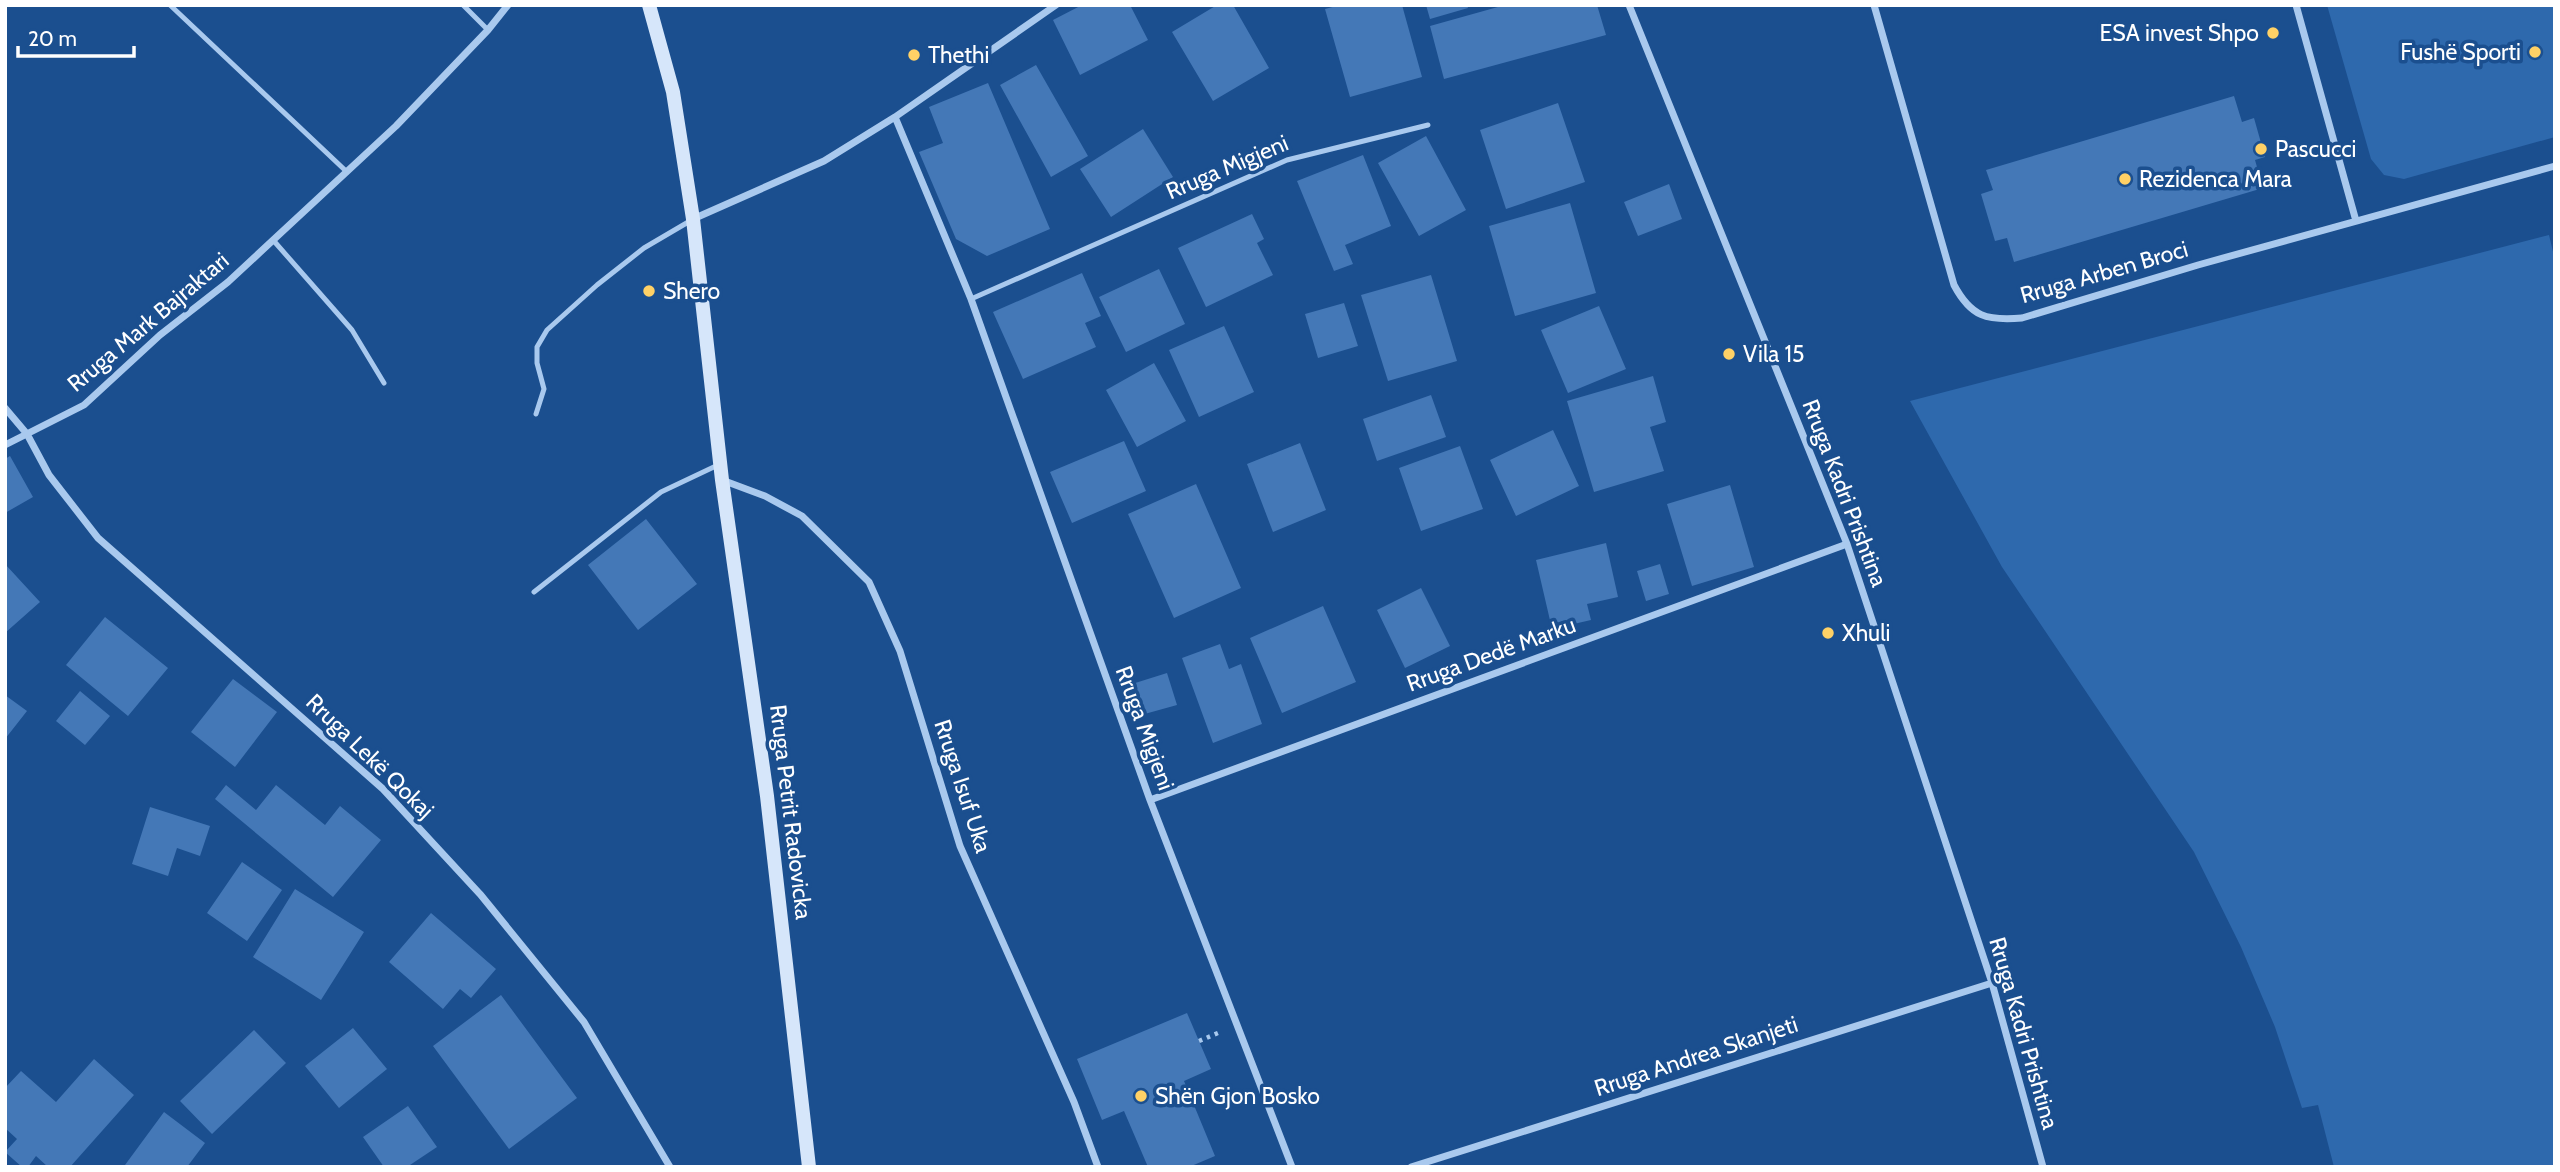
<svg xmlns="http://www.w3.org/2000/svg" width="2560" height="1172" font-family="Cabin,sans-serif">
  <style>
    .green { fill: #2e69ad }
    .building { fill: #4478b7 }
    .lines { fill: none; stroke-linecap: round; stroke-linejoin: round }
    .path { stroke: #a9c9ee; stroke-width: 4.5; stroke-dasharray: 3.5 5; stroke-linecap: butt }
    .service { stroke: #a9c9ee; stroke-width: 5 }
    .minor { stroke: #a9c9ee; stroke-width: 7 }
    .secondary { stroke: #d6e6fa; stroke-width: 14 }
    .poi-dot { fill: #ffd166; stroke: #1b4f8f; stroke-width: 2.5 }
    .labels { text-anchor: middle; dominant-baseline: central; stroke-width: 7; stroke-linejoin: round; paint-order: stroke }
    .poi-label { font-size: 23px; fill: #fff; stroke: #1b4f8f; text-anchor: start }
    .street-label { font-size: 23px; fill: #fff; stroke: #1b4f8f }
  </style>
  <rect width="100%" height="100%" fill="#1b4f8f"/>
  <path class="green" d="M2327,5H2555V137L2404,179L2384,175L2371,159Z
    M2549,235L2555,260V1167H2334L2318,1105L2302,1108L2275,1027L2241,947L2194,852L2002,567L1910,401Z"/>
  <path class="building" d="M1082,5H1130L1148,40L1080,75L1053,20Z
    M1217,5H1233L1269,68L1213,101L1172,32Z
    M1340,5H1402L1422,77L1350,97L1325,9Z
    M1426,5H1467L1468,8L1430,19Z
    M1505,5H1597L1606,35L1444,79L1430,26Z
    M1036,65L1088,156L1051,177L1000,85Z
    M988,83L1050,229L987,256L956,239L919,152L943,143L929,107Z
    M2234,96L2242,122L2254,118L2265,157L2255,160L2263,188L2014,262L2007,238L1995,241L1981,194L1993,190L1986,170Z
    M1558,103L1585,182L1506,209L1480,130Z
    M1143,129L1173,177L1111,217L1080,169Z
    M1426,136L1466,210L1419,236L1378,163Z
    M1363,155L1391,226L1345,245L1353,264L1334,271L1297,181Z
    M1669,184L1682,219L1638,236L1624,202Z
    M1570,203L1596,293L1515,316L1489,226Z
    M1252,214L1264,239L1257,243L1273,275L1206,307L1178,248Z
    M1159,269L1185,324L1126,352L1099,297Z
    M1082,273L1101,316L1085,323L1096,347L1023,379L993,312Z
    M1431,275L1457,361L1388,381L1361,295Z
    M1344,303L1358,346L1318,358L1305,314Z
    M1599,306L1626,369L1568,393L1541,330Z
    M1224,326L1254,392L1199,417L1169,350Z
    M1154,363L1186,421L1137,447L1106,390Z
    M1653,376L1666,422L1650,427L1664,471L1594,492L1567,401Z
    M1431,395L1446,437L1377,461L1363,419Z
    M1553,430L1579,486L1516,516L1490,460Z
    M1124,441L1146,491L1072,523L1050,472Z
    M1300,443L1326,510L1273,532L1247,464Z
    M1460,446L1483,509L1421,531L1399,468Z
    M10,456L33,497L5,513V459Z
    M1196,484L1241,588L1174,618L1128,514Z
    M1730,485L1754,567L1692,586L1667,504Z
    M646,519L697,584L638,630L588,565Z
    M1606,543L1618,597L1587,604L1591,620L1552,629L1536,560Z
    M5,564L40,602L5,633Z
    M1660,564L1669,594L1646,601L1637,571Z
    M1421,588L1450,646L1405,668L1377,610Z
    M1323,606L1356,682L1282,713L1250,638Z
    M105,617L168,668L128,716L66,665Z
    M1220,644L1229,669L1241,664L1262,724L1213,743L1182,658Z
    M1167,673L1177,705L1141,715L1132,684Z
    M233,679L277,712L235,767L191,732Z
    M80,691L110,716L85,745L56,721Z
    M5,695L27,711L5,739Z
    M226,785L256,810L276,785L325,825L340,806L381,840L333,897L215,799Z
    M150,807L210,826L200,856L177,848L168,876L132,864Z
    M242,862L282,890L247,941L207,913Z
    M295,889L364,932L321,1000L253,957Z
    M431,913L496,969L471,998L460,989L443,1009L389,962Z
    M501,995L577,1098L509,1149L433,1046Z
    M1187,1013L1211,1069L1184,1081L1215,1156L1189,1167H1148L1124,1111L1102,1120L1077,1059Z
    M353,1028L387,1069L339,1108L305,1066Z
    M254,1030L286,1063L212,1134L180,1101Z
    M94,1059L134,1095L70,1167H48L36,1156L28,1167H22L5,1152L17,1139L5,1128V1088L21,1071L56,1102Z
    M408,1106L437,1147L407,1167H384L363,1137Z
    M164,1112L205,1143L187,1167H128L125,1165Z"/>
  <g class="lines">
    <path class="path" d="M1199,1041L1218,1033"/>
    <path class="service" d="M170,5L347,172
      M463,5L488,30
      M273,240L352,330L384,383
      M971,299L1287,160L1428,125
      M536,414L544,389L537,363V347L547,330L597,285L644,248L690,221
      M534,592L661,492L718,465"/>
    <path class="minor" d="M1629,5L1847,544L1992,983L2043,1167
      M1874,5L1954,285C1971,317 1987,321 2022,318L2198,265L2555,166
      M2296,5L2356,221
      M895,117L971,299L1150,800L1292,1167
      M693,219L824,161L895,117L1056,5
      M5,408L27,434L49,475L98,538L383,789L480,894L584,1022L670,1167
      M5,445L84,405L160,335L228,282L396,126L488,30L508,5
      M722,480L765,496L802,516L869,582L900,651L960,846L1074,1102L1098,1167
      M1150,800L1847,544
      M1411,1167L1992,983"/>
    <path class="secondary" d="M649,5L673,92L693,219L722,480L767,796L809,1167"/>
  </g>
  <g class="poi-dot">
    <circle cx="2273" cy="33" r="7"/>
    <circle cx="2535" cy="52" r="7"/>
    <circle cx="914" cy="55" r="7"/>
    <circle cx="2261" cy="149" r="7"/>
    <circle cx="2125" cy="179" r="7"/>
    <circle cx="649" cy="291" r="7"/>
    <circle cx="1729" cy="354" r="7"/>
    <circle cx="1828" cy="633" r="7"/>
    <circle cx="1141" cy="1096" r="7"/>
  </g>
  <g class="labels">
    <g class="poi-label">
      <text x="2259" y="33" text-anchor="end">ESA invest Shpo</text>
      <text x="2521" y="52" text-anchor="end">Fushë Sporti</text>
      <text x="928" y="55">Thethi</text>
      <text x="2275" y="149">Pascucci</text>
      <text x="2139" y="179">Rezidenca Mara</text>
      <text x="663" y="291">Shero</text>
      <text x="1743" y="354">Vila 15</text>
      <text x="1842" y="633">Xhuli</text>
      <text x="1155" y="1096">Shën Gjon Bosko</text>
    </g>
    <g class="street-label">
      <text transform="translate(1227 167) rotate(-23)">Rruga Migjeni</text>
      <text transform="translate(2104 272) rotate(-16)">Rruga Arben Broci</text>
      <text transform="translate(148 322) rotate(-40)">Rruga Mark Bajraktari</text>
      <text transform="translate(1845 493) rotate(69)">Rruga Kadri Prishtina</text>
      <text transform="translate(1491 654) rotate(-20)">Rruga Dedë Marku</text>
      <text transform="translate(1145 728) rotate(70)">Rruga Migjeni</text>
      <text transform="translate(370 756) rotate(44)">Rruga Lekë Qokaj</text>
      <text transform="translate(963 786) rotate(72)">Rruga Isuf Uka</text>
      <text transform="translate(791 812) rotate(83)">Rruga Petrit Radovicka</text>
      <text transform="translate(2024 1033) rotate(74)">Rruga Kadri Prishtina</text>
      <text transform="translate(1696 1056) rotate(-18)">Rruga Andrea Skanjeti</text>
    </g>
  </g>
  <rect width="2560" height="1172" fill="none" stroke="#ffffff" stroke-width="14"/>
  <path d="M18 46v10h116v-10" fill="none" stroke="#ffffff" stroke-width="3.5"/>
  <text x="28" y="46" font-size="21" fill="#ffffff" stroke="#1b4f8f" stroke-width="5" paint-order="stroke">20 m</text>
</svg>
